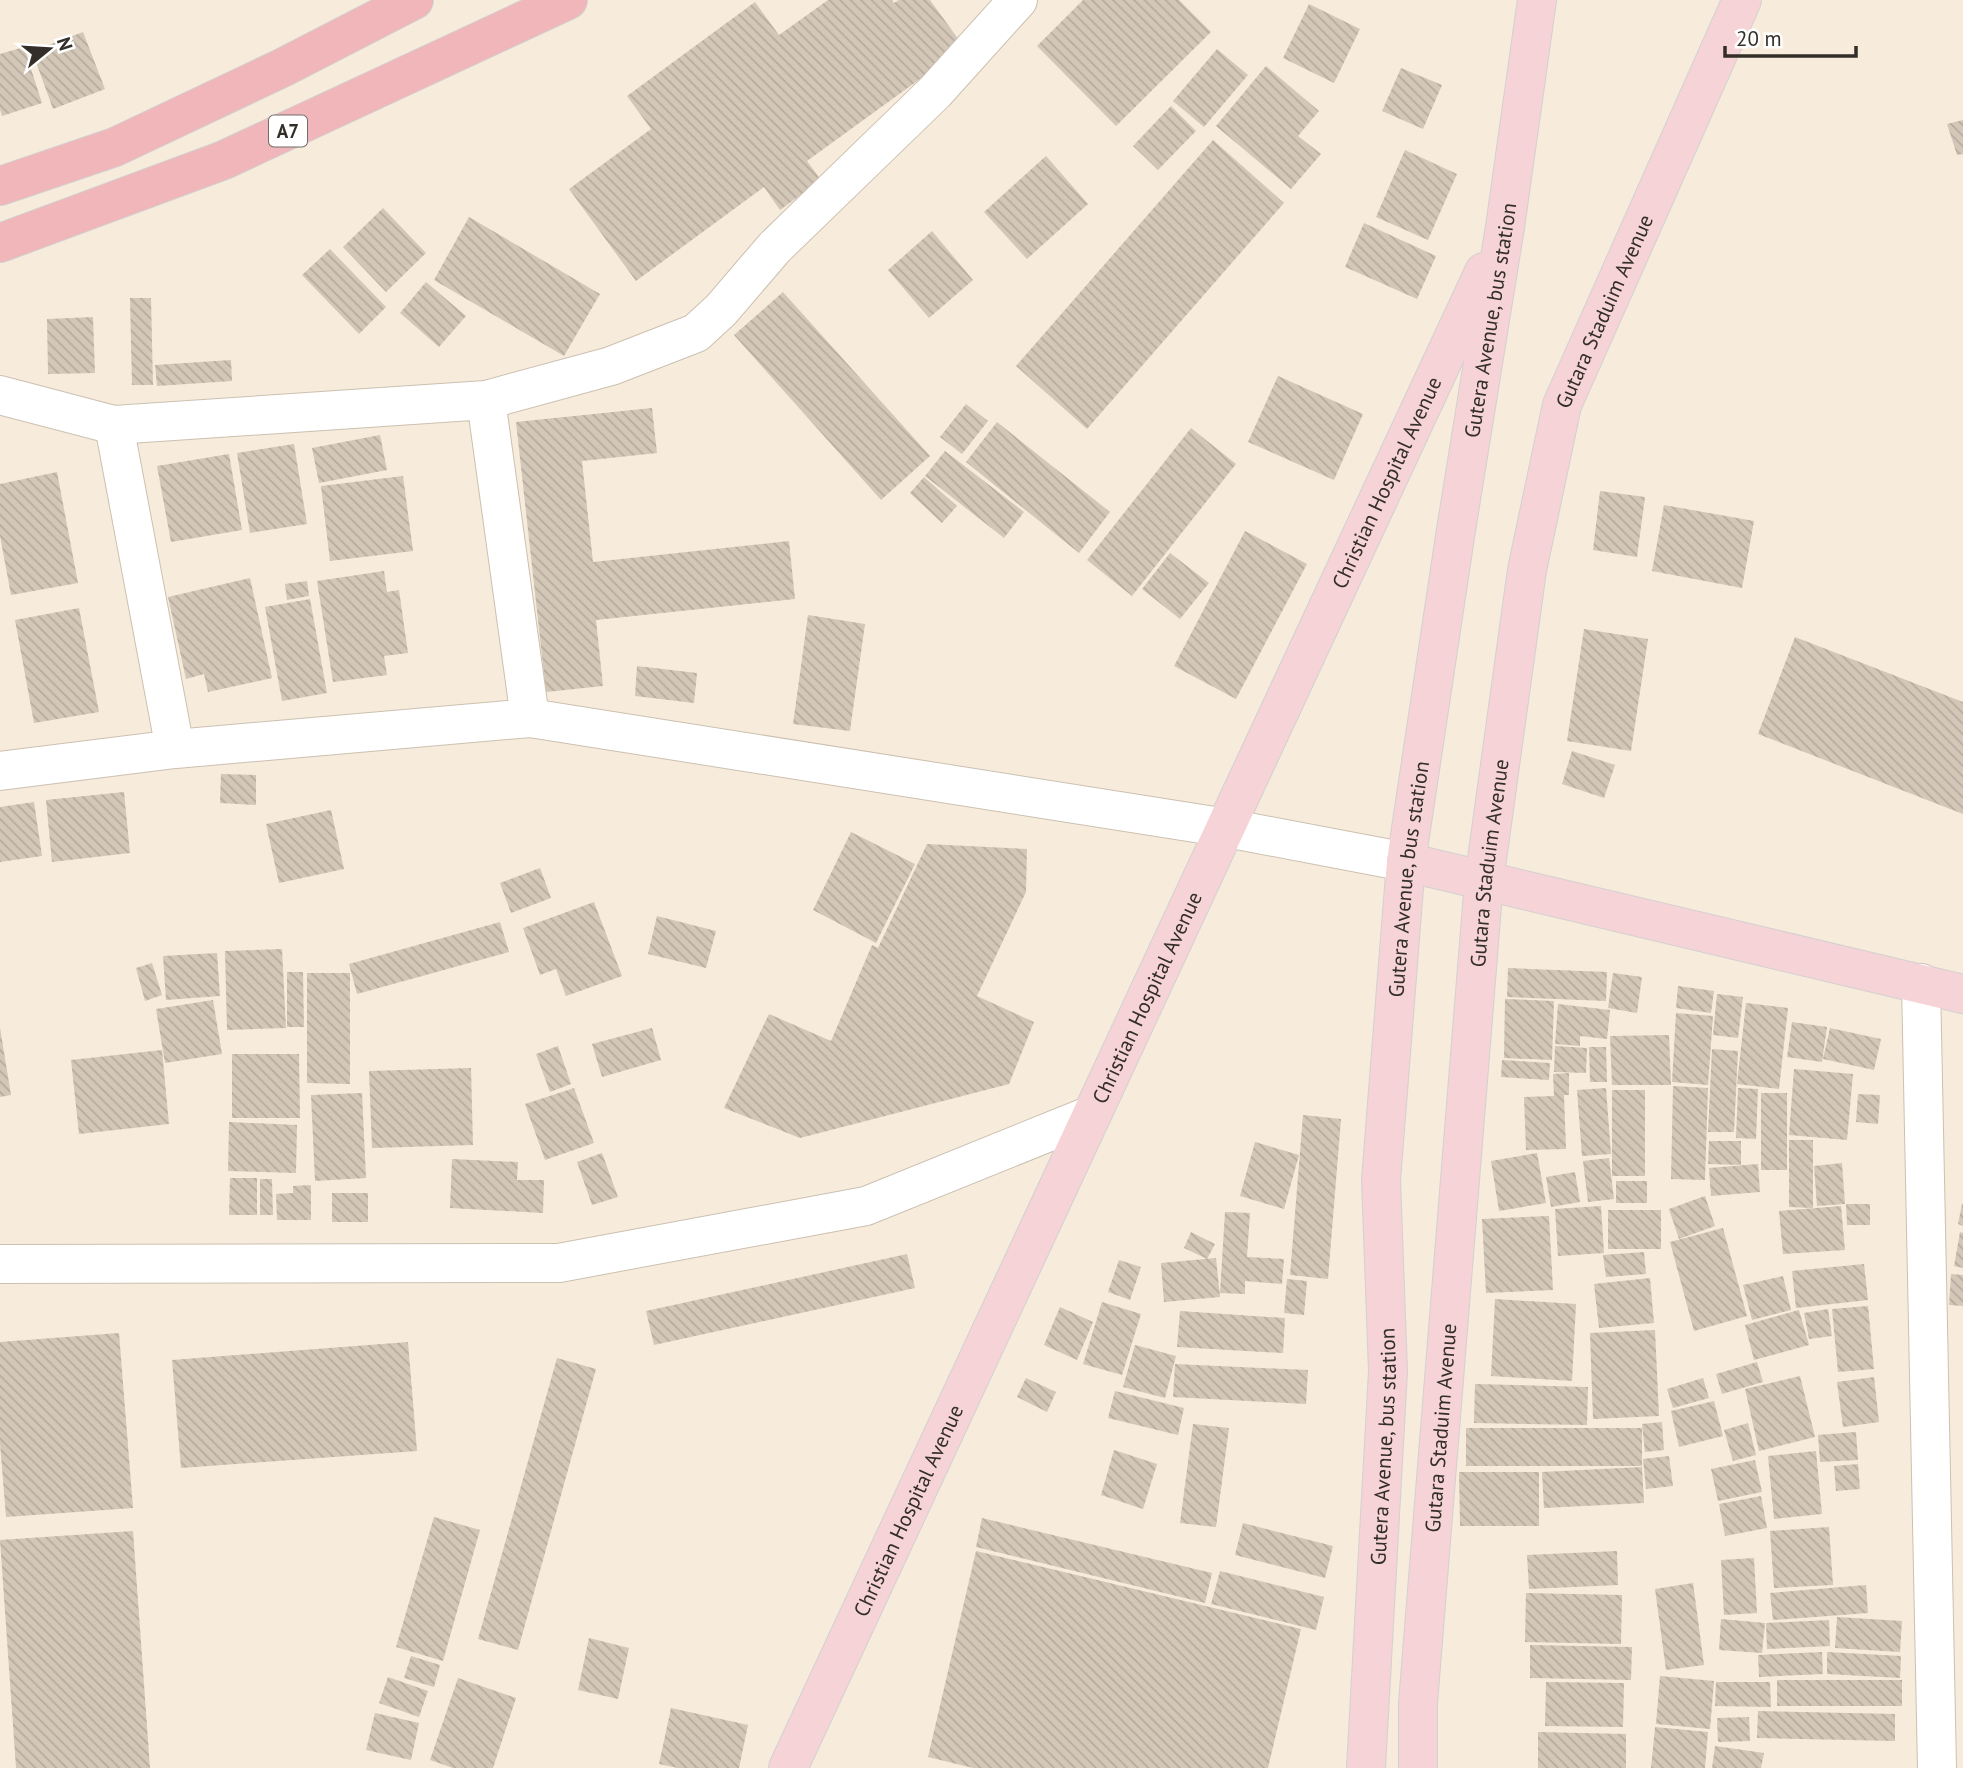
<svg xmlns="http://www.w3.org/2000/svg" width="1963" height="1768" font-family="'PT Sans',sans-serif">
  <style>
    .building { fill: url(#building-back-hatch) }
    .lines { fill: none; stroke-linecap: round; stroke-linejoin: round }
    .minor-casing { stroke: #ccc0b1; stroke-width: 40 }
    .major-casing { stroke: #d2d1d0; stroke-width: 40 }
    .highway-casing { stroke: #d2d1d0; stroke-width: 40 }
    .minor { stroke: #fff; stroke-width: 38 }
    .major { stroke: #f6d3d6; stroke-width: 38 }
    .highway { stroke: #f0b6ba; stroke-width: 38 }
    .labels { text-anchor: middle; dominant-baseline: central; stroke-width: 7; stroke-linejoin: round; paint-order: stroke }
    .shield { fill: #fff; stroke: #706d68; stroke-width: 2 }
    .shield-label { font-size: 19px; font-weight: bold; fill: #332e28 }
    .street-label { font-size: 21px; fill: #332e28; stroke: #fff }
  </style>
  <defs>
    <pattern id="building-back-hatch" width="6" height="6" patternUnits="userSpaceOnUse" patternTransform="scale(1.75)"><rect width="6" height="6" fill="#d3c7b8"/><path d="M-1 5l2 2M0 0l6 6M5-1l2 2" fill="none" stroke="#b6ab9e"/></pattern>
  </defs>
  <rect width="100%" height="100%" fill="#f7ebdb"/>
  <path class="building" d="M828,0H892L894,3L899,0H930L964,47L807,161L821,180L780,210L764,187L636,281L569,189L651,129L627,96L755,2L779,35Z
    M1083,0H1179L1211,32L1116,126L1037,46Z
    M1309,4L1360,29L1334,83L1283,58Z
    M83,32L105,89L53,109L32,51Z
    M24,47L42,103L2,116L0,109V54Z
    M1217,49L1248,75L1204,127L1173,101Z
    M1266,66L1319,111L1298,136L1321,154L1291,189L1216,126Z
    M1401,68L1442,85L1423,129L1382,111Z
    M1171,106L1196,131L1158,170L1133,146Z
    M1963,120V154L1957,155L1947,124Z
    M1213,140L1284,203L1087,429L1016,366Z
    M1405,150L1457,174L1428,240L1376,217Z
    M1046,156L1088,204L1027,259L984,212Z
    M383,208L426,253L386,292L343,247Z
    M469,217L600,294L564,356L434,280Z
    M1364,223L1436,256L1417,299L1345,267Z
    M932,231L973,280L929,318L888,270Z
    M330,249L386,307L359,334L302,275Z
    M426,282L466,316L439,347L400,313Z
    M783,292L930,456L881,500L734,335Z
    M130,298H151L153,385H132Z
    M93,317L95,373L48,374L47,319Z
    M231,360L232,381L157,386L155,365Z
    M1278,376L1363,414L1334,480L1248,442Z
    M966,404L988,421L962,454L940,437Z
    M652,408L657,453L582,461L593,562L789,541L795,599L596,620L603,686L546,692L516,422Z
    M997,422L1110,512L1079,553L966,462Z
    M1191,428L1236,464L1132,596L1087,560Z
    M380,435L387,470L319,483L312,448Z
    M294,444L307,524L250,533L237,453Z
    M945,451L1024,512L1004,538L925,476Z
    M229,454L242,530L171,542L157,466Z
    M57,472L78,583L11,595L0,536V484Z
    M403,476L413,551L330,561L321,486Z
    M924,477L957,506L942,523L910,493Z
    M1600,491L1645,497L1637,557L1593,550Z
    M1664,505L1754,521L1742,588L1652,571Z
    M1245,531L1307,564L1236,699L1174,666Z
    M1170,553L1209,583L1180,619L1142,589Z
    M384,571L387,592L399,590L408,653L384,656L387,675L333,682L317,581Z
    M250,578L272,678L208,692L204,674L186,679L168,597Z
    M307,581L309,596L287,600L285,584Z
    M310,599L327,693L282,701L265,607Z
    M79,608L99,712L34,723L15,620Z
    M808,615L865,624L850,731L793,724Z
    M1584,629L1648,639L1631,751L1567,741Z
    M1795,637L1963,702V814L1758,734Z
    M637,666L697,673L694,703L635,696Z
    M1572,751L1615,765L1604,798L1562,784Z
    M221,774L256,775V805L220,803Z
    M124,792L130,853L52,862L46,800Z
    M34,802L42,856L0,862V807Z
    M331,810L344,869L279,883L266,824Z
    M851,832L915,864L876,943L813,910Z
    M927,844L1027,849L1026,892L977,996L1034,1022L1009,1084L800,1138L724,1108L769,1014L831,1041L872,945L878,948Z
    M540,868L551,898L511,913L500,883Z
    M594,902L622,976L566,996L556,969L540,975L523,928Z
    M657,916L716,931L706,968L648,954Z
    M500,922L509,952L357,994L349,964Z
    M282,949L286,1028L227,1030L225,951Z
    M217,953L220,996L166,1000L163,956Z
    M152,963L162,995L145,1001L136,968Z
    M1508,968L1607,972L1606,1001L1507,997Z
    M287,972H303L304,1027H287Z
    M307,973H350V1084L307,1083Z
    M1613,973L1642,977L1637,1013L1608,1008Z
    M1678,986L1714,991L1711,1013L1676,1008Z
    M1717,994L1743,997L1738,1038L1713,1035Z
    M1505,999L1554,1001L1552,1060L1504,1058Z
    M213,1000L222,1054L165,1063L156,1009Z
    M1746,1003L1788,1008L1779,1089L1737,1084Z
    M1558,1004L1610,1010L1607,1039L1580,1036V1046L1555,1044Z
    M1676,1013L1713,1016L1708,1085L1672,1082Z
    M1792,1022L1827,1027L1822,1062L1787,1057Z
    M0,1028L11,1095L0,1097Z
    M652,1028L661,1060L602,1077L592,1044Z
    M1830,1028L1881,1039L1874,1070L1823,1059Z
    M1669,1035L1671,1085H1612L1610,1036Z
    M558,1046L571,1084L550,1092L536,1054Z
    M1555,1046L1587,1048L1586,1073L1554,1072Z
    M1589,1047H1606L1607,1082H1590Z
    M1712,1049L1738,1051L1734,1132H1708Z
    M162,1050L169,1124L79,1134L71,1060Z
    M232,1054H299L300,1118H232Z
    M1502,1060L1550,1063L1549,1080L1501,1077Z
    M471,1068L473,1145L372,1148L369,1071Z
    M1794,1069L1853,1074L1847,1140L1789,1135Z
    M1569,1073V1095H1564L1566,1149L1526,1150L1524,1097L1554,1096L1553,1074Z
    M1673,1086L1708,1088L1705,1180L1671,1179Z
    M574,1088L594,1143L545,1160L525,1104Z
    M1606,1088L1611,1154L1582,1156L1577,1090Z
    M1738,1088L1758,1089L1756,1139L1736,1138Z
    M1612,1090H1645V1176H1612Z
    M362,1093L366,1178L315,1181L311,1095Z
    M1761,1093H1787V1170H1761Z
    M1858,1094L1880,1095L1878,1124L1856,1122Z
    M1303,1115L1341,1119L1328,1279L1290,1275Z
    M229,1122L297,1125L296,1173L228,1171Z
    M1789,1140H1813V1208L1789,1207Z
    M1709,1141H1741V1165L1708,1164Z
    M1255,1142L1299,1155L1284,1209L1240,1196Z
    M602,1153L618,1197L592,1205L577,1162Z
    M1537,1153L1546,1203L1499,1211L1491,1161Z
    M1609,1158L1614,1199L1588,1202L1583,1161Z
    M452,1159L518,1162L517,1180H544L543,1213L450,1208Z
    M1842,1163L1845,1204L1817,1206L1814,1166Z
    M1758,1164L1760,1192L1711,1196L1709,1168Z
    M1575,1172L1580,1202L1551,1207L1546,1177Z
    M230,1178H257V1215H229Z
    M260,1179H272L273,1215H260Z
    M1616,1181H1647V1203H1616Z
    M311,1185V1220H277L276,1194L293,1193V1186Z
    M332,1193H368V1222H332Z
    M1705,1196L1715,1226L1679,1239L1669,1209Z
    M1846,1204H1870V1225H1847Z
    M1962,1204H1963V1226L1958,1224Z
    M1601,1206L1604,1253L1558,1256L1555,1209Z
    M1841,1206L1845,1250L1783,1254L1779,1211Z
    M1608,1210H1661V1249H1608Z
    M1225,1212L1250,1213L1247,1257L1284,1259L1282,1284L1245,1281V1294L1220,1293Z
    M1549,1216L1553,1290L1486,1293L1482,1219Z
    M1723,1228L1747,1316L1694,1331L1670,1242Z
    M1191,1232L1215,1244L1207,1259L1184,1248Z
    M1960,1232L1963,1233V1268L1954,1266Z
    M1644,1252L1646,1274L1606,1277L1603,1255Z
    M907,1254L915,1288L654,1345L646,1311Z
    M1216,1258L1220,1297L1164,1302L1161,1263Z
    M1119,1260L1141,1267L1130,1300L1108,1292Z
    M1864,1264L1868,1300L1796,1308L1792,1271Z
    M1951,1274L1963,1275V1306L1949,1305Z
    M1783,1276L1791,1310L1752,1320L1743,1285Z
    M1650,1278L1654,1323L1599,1328L1594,1284Z
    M1287,1279L1307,1281L1304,1315L1284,1313Z
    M1495,1299L1576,1304L1572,1381L1491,1376Z
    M1102,1302L1141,1314L1122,1375L1083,1364Z
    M1868,1306L1874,1369L1838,1372L1832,1309Z
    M1060,1307L1093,1322L1077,1360L1044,1345Z
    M1828,1309L1832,1336L1809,1339L1804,1313Z
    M1799,1310L1809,1345L1754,1360L1745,1325Z
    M1180,1311L1285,1318L1283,1353L1177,1347Z
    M1655,1330L1659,1416L1593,1419L1590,1333Z
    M119,1333L133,1508L6,1517L0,1443V1342Z
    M408,1342L417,1451L181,1468L172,1360Z
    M1135,1345L1176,1356L1165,1398L1123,1387Z
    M557,1358L596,1369L518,1650L478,1639Z
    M1757,1362L1763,1382L1722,1394L1716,1374Z
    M1175,1364L1308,1370L1306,1404L1173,1397Z
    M1800,1376L1815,1437L1759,1451L1745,1389Z
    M1874,1377L1879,1422L1843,1427L1837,1382Z
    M1026,1378L1056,1392L1047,1412L1017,1397Z
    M1703,1378L1709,1398L1673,1408L1667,1389Z
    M1475,1384L1588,1387L1587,1425L1474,1423Z
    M1115,1391L1184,1408L1178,1435L1108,1418Z
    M1714,1401L1723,1436L1679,1447L1671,1411Z
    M1662,1422L1664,1450L1645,1452L1642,1424Z
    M1748,1423L1756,1455L1733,1461L1724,1430Z
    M1193,1424L1229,1428L1216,1527L1180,1523Z
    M1466,1428H1642V1466H1466Z
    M1856,1432L1858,1460L1820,1462L1818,1435Z
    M1114,1450L1157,1464L1143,1509L1101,1495Z
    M1816,1451L1822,1514L1774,1519L1768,1456Z
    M1669,1456L1673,1486L1646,1489L1643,1459Z
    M1755,1460L1762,1492L1718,1501L1711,1469Z
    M1858,1464L1860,1489L1836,1491L1834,1466Z
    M1642,1467L1644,1503L1544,1508L1542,1472Z
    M1459,1472H1539V1526H1460Z
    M1761,1496L1767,1528L1725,1536L1719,1504Z
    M434,1517L480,1530L443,1661L396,1647Z
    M982,1518L1212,1573L1205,1603L976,1547Z
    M1243,1523L1333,1546L1325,1578L1235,1555Z
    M1829,1527L1833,1585L1774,1588L1770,1531Z
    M133,1531L150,1768H16L0,1540Z
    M976,1551L1301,1629L1268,1768H973L928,1757Z
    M1617,1551L1618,1585L1529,1589L1527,1555Z
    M1754,1558L1757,1613L1724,1615L1721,1560Z
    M1220,1571L1324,1597L1316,1630L1211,1604Z
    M1693,1583L1704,1665L1666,1670L1655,1589Z
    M1866,1585L1868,1613L1773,1620L1770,1593Z
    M1526,1593L1622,1595L1621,1644L1525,1642Z
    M1837,1617L1902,1621L1900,1652L1835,1648Z
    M1721,1619L1765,1623L1762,1653L1719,1650Z
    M1829,1620L1830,1646L1767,1649L1766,1623Z
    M589,1638L629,1648L618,1699L578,1690Z
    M1530,1645L1632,1647L1631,1680L1530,1678Z
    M1822,1652L1823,1674L1759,1677L1758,1655Z
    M1827,1652L1901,1656L1900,1678L1827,1674Z
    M411,1656L440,1665L434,1687L404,1678Z
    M1660,1676L1714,1681L1710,1729L1656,1724Z
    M388,1677L428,1691L419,1717L379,1703Z
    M458,1678L516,1698L493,1768H453L430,1760Z
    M1777,1680H1902V1706H1777Z
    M1546,1682L1624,1683L1623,1727L1545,1726Z
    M1716,1682H1770L1771,1707L1715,1706Z
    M671,1708L748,1725L739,1768H678L659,1764Z
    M1758,1711L1895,1714V1741L1757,1738Z
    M375,1713L419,1723L411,1760L366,1750Z
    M1749,1717L1750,1741L1718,1742L1717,1718Z
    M1655,1727L1708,1732L1705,1768H1651Z
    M1538,1732L1626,1734V1768H1538Z
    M1715,1746L1764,1753L1761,1768H1712Z"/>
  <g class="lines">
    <defs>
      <path id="minor" d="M0,395L114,425L486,400L611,366L696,333L721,310L775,247L935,92L1018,0
        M486,400L530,718
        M114,425L175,749
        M0,771L175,749L530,718L1227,828L1406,862
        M1921,983L1937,1768
        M0,1264L559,1263L866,1206L1091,1115"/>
      <g id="major">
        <path d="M1406,862L1963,994"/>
        <path id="s1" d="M788,1768L1484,272"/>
        <path id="s2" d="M1366,1768L1388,1371L1381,1180L1406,862L1456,530L1505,227L1537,0"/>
        <path id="s3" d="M1418,1768V1703L1484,881L1527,570L1562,405L1742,0"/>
      </g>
      <path id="highway" d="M0,186L115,147L282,68L414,0
        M0,243L224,160L568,0"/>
    </defs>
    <use href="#minor" class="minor-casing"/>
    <use href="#major" class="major-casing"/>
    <use href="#highway" class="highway-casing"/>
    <use href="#minor" class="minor"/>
    <use href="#major" class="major"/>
    <use href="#highway" class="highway"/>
  </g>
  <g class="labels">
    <rect class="shield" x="269" y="115.5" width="38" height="31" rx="5"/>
    <g class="shield-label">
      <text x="288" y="131">A7</text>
    </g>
    <g class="street-label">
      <text stroke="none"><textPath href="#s3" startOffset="1475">Gutara Staduim Avenue</textPath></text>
      <text stroke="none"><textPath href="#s2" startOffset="1456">Gutera Avenue, bus station</textPath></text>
      <text stroke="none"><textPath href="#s1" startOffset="1418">Christian Hospital Avenue</textPath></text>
      <text stroke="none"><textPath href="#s3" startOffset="908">Gutara Staduim Avenue</textPath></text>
      <text stroke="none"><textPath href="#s2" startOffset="891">Gutera Avenue, bus station</textPath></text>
      <text stroke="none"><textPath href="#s1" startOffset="850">Christian Hospital Avenue</textPath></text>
      <text stroke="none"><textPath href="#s3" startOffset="341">Gutara Staduim Avenue</textPath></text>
      <text stroke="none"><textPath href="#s2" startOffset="322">Gutera Avenue, bus station</textPath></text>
      <text stroke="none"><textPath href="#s1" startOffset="284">Christian Hospital Avenue</textPath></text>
    </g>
  </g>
  <g transform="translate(49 49) rotate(72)" stroke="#ffffff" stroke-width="5" paint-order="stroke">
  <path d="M0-5L12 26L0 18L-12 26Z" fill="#332e28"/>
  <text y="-10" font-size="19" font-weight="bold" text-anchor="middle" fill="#332e28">N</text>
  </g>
  <path d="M1725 46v10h131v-10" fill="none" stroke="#332e28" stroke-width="3.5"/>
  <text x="1736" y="46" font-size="21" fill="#332e28" stroke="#ffffff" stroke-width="5" paint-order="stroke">20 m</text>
</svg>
